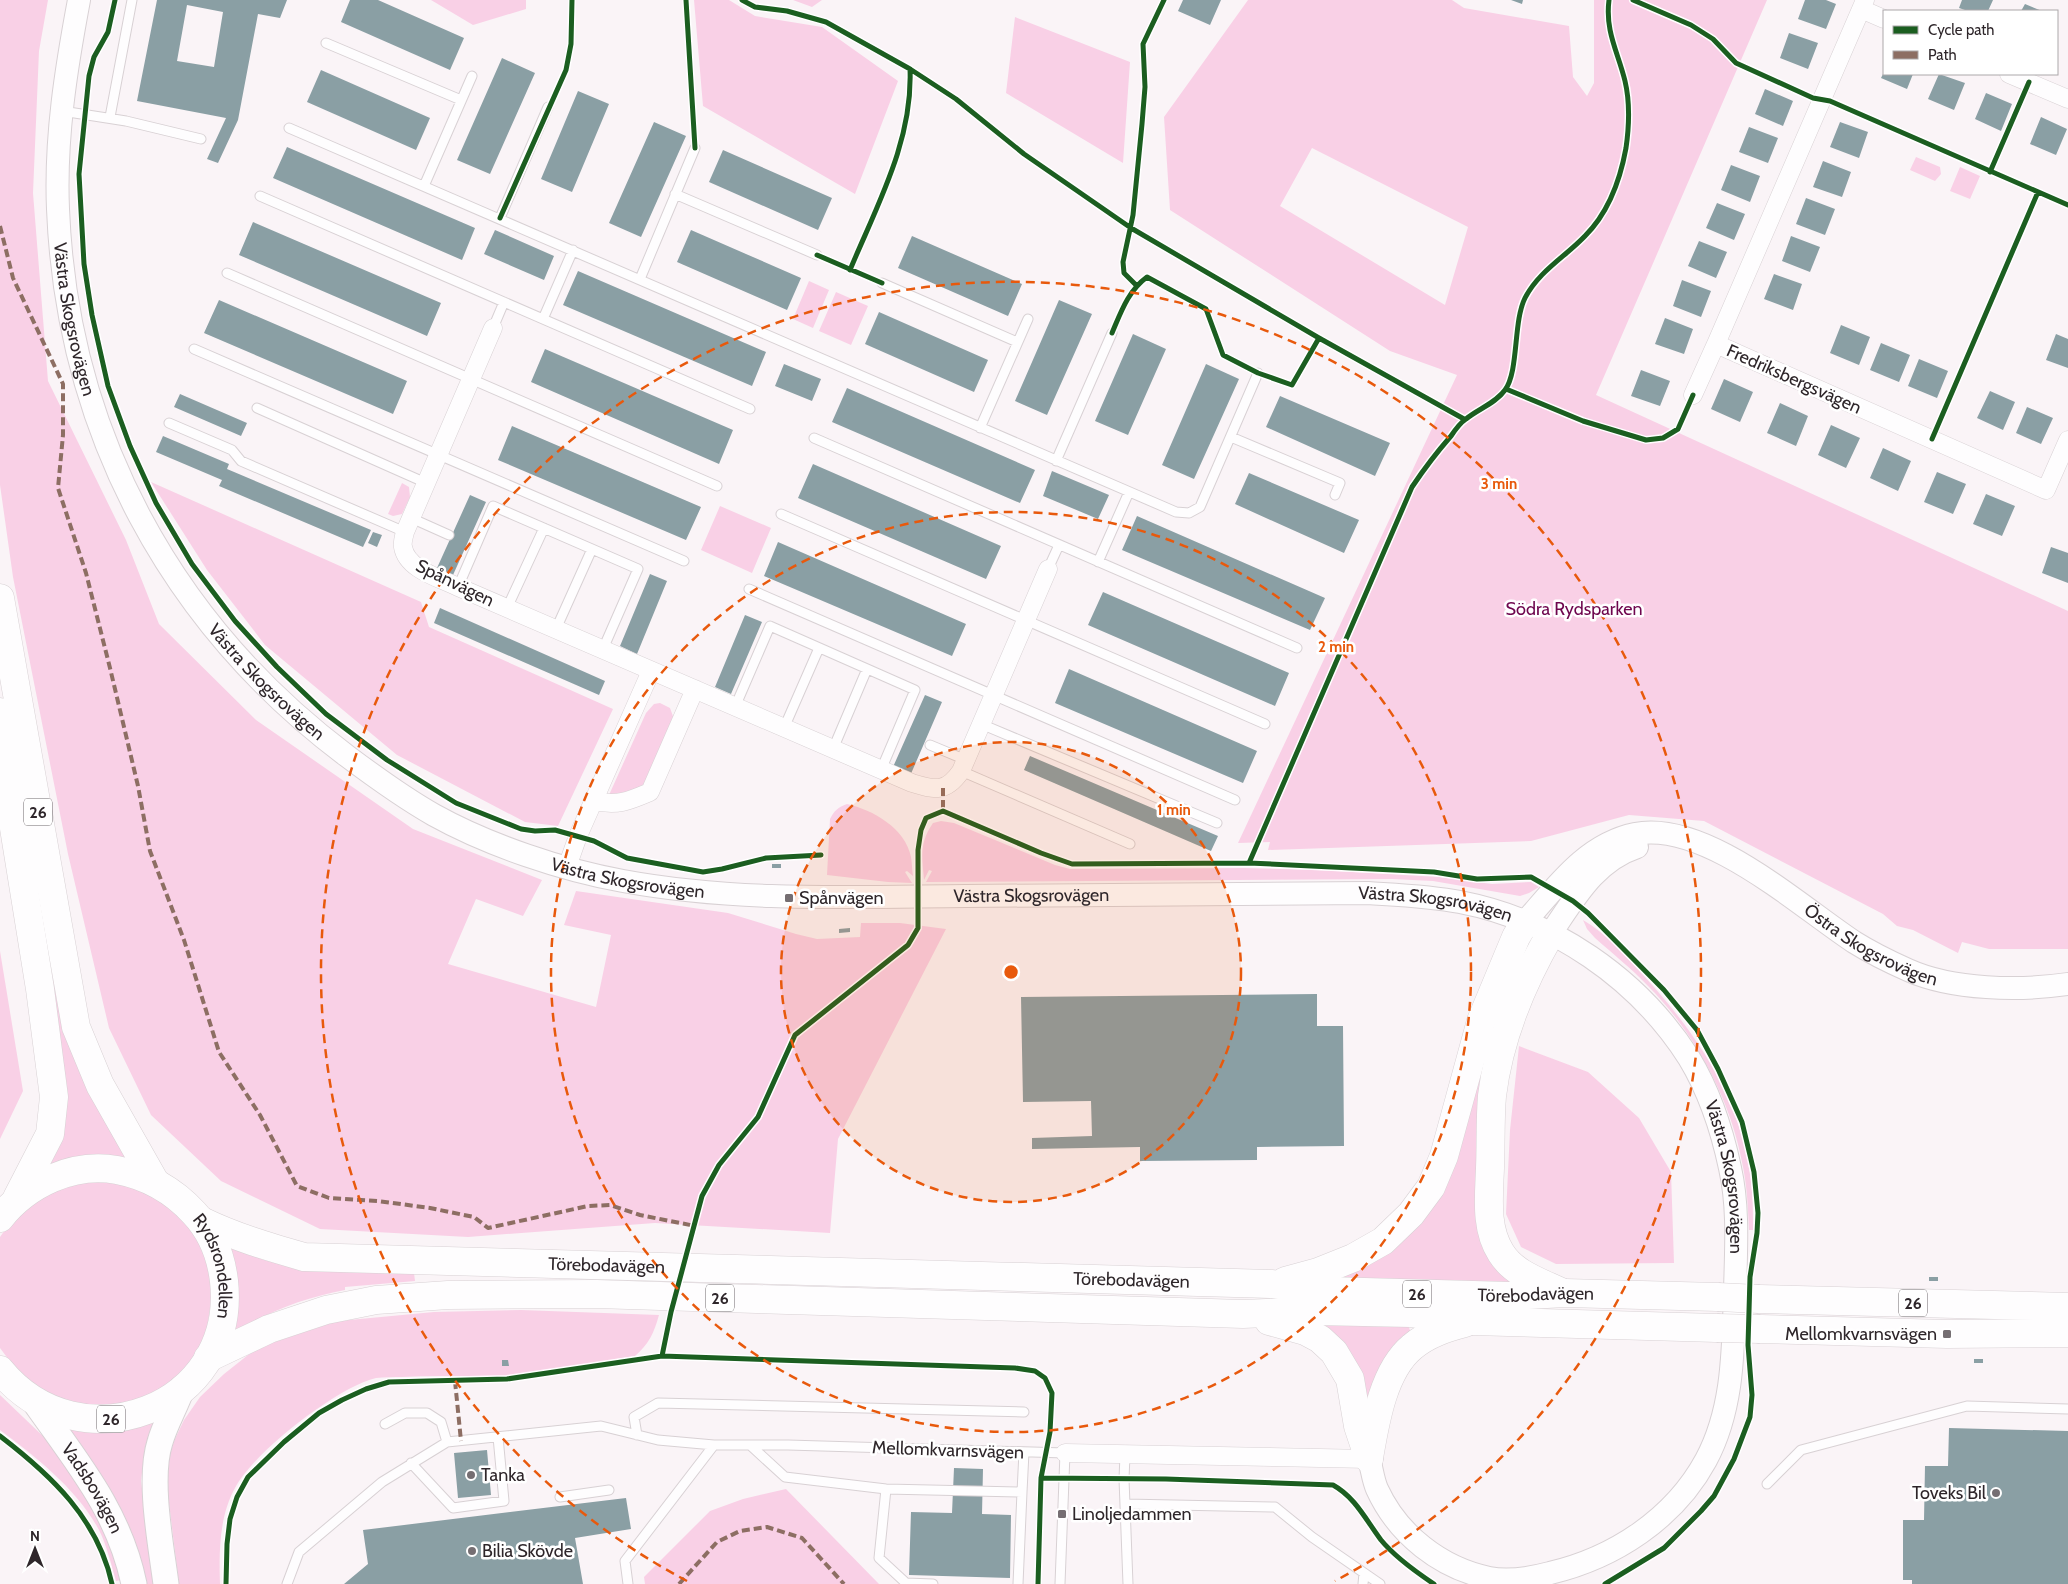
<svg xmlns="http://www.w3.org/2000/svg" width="2068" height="1584" font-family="Cabin,sans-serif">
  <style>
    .green { fill: #f9d0e6; fill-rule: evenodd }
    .building { fill: #8a9fa4; fill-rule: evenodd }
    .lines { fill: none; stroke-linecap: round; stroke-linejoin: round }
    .service-casing { stroke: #d8d1d4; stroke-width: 11 }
    .minor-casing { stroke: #d8d1d4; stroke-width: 19 }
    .tertiary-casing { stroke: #d8d1d4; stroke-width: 24 }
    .secondary-casing { stroke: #d8d1d4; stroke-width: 27 }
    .trunk-casing { stroke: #d8d1d4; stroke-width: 29 }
    .service { stroke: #fefdfe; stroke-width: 9 }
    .minor { stroke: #fefdfe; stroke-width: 18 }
    .tertiary { stroke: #fefdfe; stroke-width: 22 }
    .secondary { stroke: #fefdfe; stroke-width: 25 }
    .trunk { stroke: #fefdfe; stroke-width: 28 }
    .trunk-bridge-casing { stroke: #d8d1d4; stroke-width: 29; stroke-linecap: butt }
    .trunk-bridge { stroke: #fefdfe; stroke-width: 28 }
    .quiet { stroke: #8d6e63; stroke-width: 4; stroke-dasharray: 8 4; stroke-linecap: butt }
    .cycleway-casing { stroke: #fff; stroke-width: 8 }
    .cycleway { stroke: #1b5e20; stroke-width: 5 }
    .ring { fill: none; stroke: #e8590c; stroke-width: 2.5; stroke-dasharray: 9 6 }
    .poi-dot { fill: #756e72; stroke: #fff; stroke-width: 2 }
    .labels { text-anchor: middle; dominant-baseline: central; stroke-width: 5; stroke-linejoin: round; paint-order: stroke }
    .shield { fill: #fff; stroke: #6d676a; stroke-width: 1 }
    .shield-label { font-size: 16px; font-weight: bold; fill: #2e262a }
    .street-label { font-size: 18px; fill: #2e262a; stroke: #fff }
    .park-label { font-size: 18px; fill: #6e064e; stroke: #fff }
    .poi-label { font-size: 18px; fill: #2e262a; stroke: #fff; text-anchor: start }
    .centre { fill: #e8590c; stroke: #fff; stroke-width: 2.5 }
    .ring-label { font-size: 15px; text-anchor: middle; font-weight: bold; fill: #e8590c; stroke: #fff; stroke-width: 5; stroke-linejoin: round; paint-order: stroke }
  </style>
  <rect width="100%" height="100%" fill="#faf4f7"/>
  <path class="green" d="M0,0H48L39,51L33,193L48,381L126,540L159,624L256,720L413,829L542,880L523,916L476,899L448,964L596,1007L611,935L564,925L576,891L728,913L796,934L817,939L860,937L861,923H900L946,929L838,1139L830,1233L655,1223L468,1237L320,1229L221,1181L151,1115L109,1028L68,854L13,577L0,485Z
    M431,0H526V9L473,25Z
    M694,0H729L755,16L822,27L898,81L855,194L703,106Z
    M793,0H822L812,7Z
    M1248,0H1452L1464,8L1569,26L1573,77L1587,96L1594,83V0H1767L1596,395L2068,611V949H1989L1962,942L1958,953L1913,930L1897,926L1883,914L1704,821L1629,815L1531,841L1268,850L1270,842L1238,843L1457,375L1390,351L1170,210L1164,117ZM1312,148L1468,227L1445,305L1280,206Z
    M1015,17L1130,62L1123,163L1006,93Z
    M1916,157L1940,167L1941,174L1935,181L1910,170Z
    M1960,167L1980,176L1970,199L1950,191Z
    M809,281L829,290L813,328L793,319Z
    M836,292L868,306L851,345L819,331Z
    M151,482L421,602L429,627L613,709L558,826L525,822L397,755L265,645L207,570Z
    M402,483L409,487L410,497L402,514L393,516L388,514Z
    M720,506L771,528L752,573L701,550Z
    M660,703L670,708L674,719L644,786L635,794L609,795L646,713L654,704Z
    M847,804C873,810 905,828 911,857C912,863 912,870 913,876L907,871L905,872L912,883L888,882L827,875L830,819C834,811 838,807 847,804Z
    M941,821L954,823L1055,865L1070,869L1244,868L1318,870L1439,877L1492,884L1531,882L1539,887L1529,893L1520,896L1433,881L1392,879L926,882L932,871L929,870L924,880C922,857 919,843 933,823Z
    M1583,920C1607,934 1625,956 1644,976C1698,1035 1741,1099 1751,1181C1753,1197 1753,1214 1753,1230H1749C1748,1207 1747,1185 1742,1162C1730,1098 1694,1032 1648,986C1632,969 1613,954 1595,938L1587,929Z
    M0,951L23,1091L0,1139Z
    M56,976L137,1159L54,1168L50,1162L64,1126L67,1100L50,977Z
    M1519,1046L1588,1072L1639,1118L1671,1172L1674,1263L1556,1264L1521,1247L1506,1214L1510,1130Z
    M1485,1053L1481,1158L1516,1283L1345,1279L1344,1274L1396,1241Z
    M98,1178L153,1191L195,1228L214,1281L206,1336L186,1369L157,1392L122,1405L84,1406L48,1395L18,1372L0,1348V1237L14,1217L43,1193Z
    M229,1242L261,1259L282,1265L304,1269L414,1273L415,1281L345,1287V1290C304,1298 268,1311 233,1334Z
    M521,1310L659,1315C654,1333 649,1344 635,1356C592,1362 548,1374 504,1376C470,1377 436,1375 402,1377C394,1377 384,1377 376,1378C337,1387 253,1453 235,1488C219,1517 219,1552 220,1584H179L167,1487V1465L174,1441L184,1420L200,1397L224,1374L248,1355L273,1341L328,1322L434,1312Z
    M1316,1321L1408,1325L1411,1333L1369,1417Z
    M0,1395L46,1439L74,1472L111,1546L121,1580L116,1581C111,1564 107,1546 99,1530C77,1489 36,1457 0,1430Z
    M64,1420H154L145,1447L141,1481L154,1584H144L83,1454Z
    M786,1489L879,1584H645L644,1577L710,1511L743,1499Z"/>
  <path class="building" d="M157,0H287L280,18L258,14L238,120L218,163L207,159L226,118L137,101ZM187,5L223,12L214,67L177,61Z
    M350,0H378L464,38L450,70L341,22Z
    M1183,0H1221L1210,25L1178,11Z
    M1511,0H1523L1522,4Z
    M1805,0H1826L1836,4L1826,29L1798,19Z
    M1962,0H1993L1988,11H1968L1959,8Z
    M2025,4L2042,11H2021Z
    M1789,33L1818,43L1808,69L1780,58Z
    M502,58L535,73L490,174L457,160Z
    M321,70L430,118L416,150L307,102Z
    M1883,74H1913L1907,89L1881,78Z
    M1939,74L1965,83L1954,110L1928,99Z
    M1765,89L1793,101L1783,126L1755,114Z
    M578,91L609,104L572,192L541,179Z
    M1986,93L2012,104L2001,131L1975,119Z
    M2041,117L2067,129L2056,155L2030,144Z
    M654,122L686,136L641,237L609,223Z
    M1840,122L1868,132L1859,158L1830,147Z
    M1749,127L1778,138L1768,163L1739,152Z
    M287,147L475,228L462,260L273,178Z
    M723,150L832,198L818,230L709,182Z
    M1823,161L1851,172L1842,197L1813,187Z
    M1731,165L1760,176L1750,202L1721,190Z
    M1806,198L1835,209L1825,235L1796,224Z
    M1717,203L1745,214L1734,240L1706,228Z
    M253,222L441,303L427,336L239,255Z
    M495,230L554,256L544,280L484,254Z
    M691,230L801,278L787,310L677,262Z
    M912,236L1022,284L1008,316L898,268Z
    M1791,236L1820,247L1810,272L1782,261Z
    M1699,241L1727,252L1716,278L1688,266Z
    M578,271L766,352L752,386L563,305Z
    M1774,274L1802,284L1793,310L1764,299Z
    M1682,280L1711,291L1701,317L1673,306Z
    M219,300L407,381L393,414L204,333Z
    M1059,300L1092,314L1047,415L1015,401Z
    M879,312L988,360L974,392L865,344Z
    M1665,318L1693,329L1684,354L1655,344Z
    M1841,325L1870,337L1859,365L1830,353Z
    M1133,334L1166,349L1128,435L1095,421Z
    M2056,334L2068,339V368L2046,360Z
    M1881,343L1910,355L1899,382L1870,370Z
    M545,349L733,430L719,464L531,382Z
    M1919,359L1948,371L1937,398L1908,386Z
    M784,364L821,379L812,401L775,386Z
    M1206,364L1239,379L1194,479L1162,465Z
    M1641,370L1670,381L1660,406L1631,396Z
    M1724,379L1753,392L1740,422L1711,409Z
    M847,388L1035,470L1020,503L832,422Z
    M1990,391L2015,402L2003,430L1977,418Z
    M180,394L247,423L241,436L174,407Z
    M1280,396L1390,443L1375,476L1266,427Z
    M1780,403L1808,416L1796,446L1767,433Z
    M2027,407L2053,418L2041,444L2016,433Z
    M1831,425L1860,438L1846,468L1818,455Z
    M512,426L701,507L686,540L498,460Z
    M163,436L229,464L227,469L371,530L363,547L219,486L222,480L156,452Z
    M1883,448L1911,461L1898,491L1870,478Z
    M813,464L1001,546L986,579L798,498Z
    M1052,471L1109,495L1098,519L1043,496Z
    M1937,472L1966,484L1953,514L1924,502Z
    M1249,473L1359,520L1344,553L1235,504Z
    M1986,494L2015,506L2002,536L1973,524Z
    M470,495L486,502L453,575L437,568Z
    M1137,516L1325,598L1310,630L1122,550Z
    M373,532L382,535L377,547L368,543Z
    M778,542L966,624L952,656L764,576Z
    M2051,547L2068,553V583L2042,573Z
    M650,574L667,581L637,654L620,646Z
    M1103,592L1289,673L1275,706L1088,625Z
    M440,608L605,681L599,695L434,623Z
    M745,615L762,622L731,694L715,687Z
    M1069,669L1257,751L1243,783L1055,703Z
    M925,695L942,702L910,776L893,767Z
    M1030,756L1218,836L1211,851L1024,770Z
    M772,864H781V868H772Z
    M850,928V932L839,933V929Z
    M1317,994V1026H1343L1344,1146L1257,1147V1160L1140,1161V1147L1032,1149V1138L1092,1136L1091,1101L1023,1102L1021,997Z
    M1929,1277H1938V1281H1929Z
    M1974,1359H1983V1363H1974Z
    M502,1360H508L509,1366H502Z
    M1949,1428L2068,1431V1584H1912V1580H1903V1520H1924L1925,1466H1948Z
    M487,1450L491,1495L458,1498L454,1453Z
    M954,1468L983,1469L982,1514L1011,1515L1010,1578L909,1575L911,1512L952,1513Z
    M626,1498L631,1529L575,1538L583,1584H344L368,1564L363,1530Z"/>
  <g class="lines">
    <defs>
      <path id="service" d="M326,43L461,100
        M62,111L126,121L201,139
        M110,117L132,0
        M289,128L1176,512L1189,513L1200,507L1258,373
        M424,186L472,76
        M675,194L817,255
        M260,196L750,409
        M500,218L548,107
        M227,273L717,486
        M640,279L695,148
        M882,283L1017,342
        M543,319L573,250
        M493,328L504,302
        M194,349L684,561
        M257,408L426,483
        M169,423L232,450L241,461L405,532
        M980,428L1028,319
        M1231,437L1340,483L1335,495
        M814,438L1297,648
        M1056,461L1112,333
        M781,514L1265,724
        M411,518L449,535
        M1098,562L1129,492
        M1048,569L1059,545
        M458,587L493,506L638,569L603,649
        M749,589L1235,800
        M507,608L544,528
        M556,629L592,549
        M735,707L770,626L915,690L881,770
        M981,724L1217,823
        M784,728L819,648
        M930,745L966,760
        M833,749L867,669
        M961,771L1130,844
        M385,1424L405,1413H427L441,1422L447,1442
        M637,1435L634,1417L658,1403L1024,1412
        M750,1445L785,1477L886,1489L1022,1492L1024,1452
        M1125,1455L1124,1479L1128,1584
        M411,1463L453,1508L504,1501L498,1437
        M1767,1484L1801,1450L1967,1406L2068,1409
        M886,1489L879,1558L906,1583L933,1584
        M560,1497L609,1490
        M1125,1504L1275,1507L1312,1537L1380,1584
        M287,1584L299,1552L382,1482L447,1442L601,1426L658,1440L714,1445H788L1065,1453L1060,1584
        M628,1584L625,1561L714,1445
        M1018,1584L1022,1492
        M1363,1584L1364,1573"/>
      <path id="minor" d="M1865,0L1716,344L2046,490L2068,440
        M1861,9L1884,19
        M2009,74L2068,99
        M493,328L405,532C404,536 402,543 403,547C407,570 440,578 458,587L912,783C935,790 946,793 961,771L1048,569
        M1693,395L1716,344
        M594,801C618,806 629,801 650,792L695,689
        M567,867L578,836L651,671
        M1065,1453L1369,1459"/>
      <g id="tertiary">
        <path id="s1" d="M79,0C66,69 55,138 58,209C67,431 170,623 347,756C375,777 404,798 434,815C488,845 562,870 623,881C737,902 851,897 966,896C1100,895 1234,894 1368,893C1399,895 1429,896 1460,902C1553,920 1638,978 1689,1058C1709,1091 1722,1130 1730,1168C1739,1208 1736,1250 1735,1291C1733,1348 1734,1408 1706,1460C1674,1519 1614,1558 1550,1573C1531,1578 1509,1582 1489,1578C1441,1568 1398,1535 1377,1489C1373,1480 1372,1469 1369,1459"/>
        <path id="s2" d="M1525,922C1556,887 1586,844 1635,834C1705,820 1798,905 1854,942C1870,952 1890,962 1908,970C1952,990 2020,991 2068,984"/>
        <path d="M1551,933C1575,898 1595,861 1637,847"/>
      </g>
      <g id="secondary">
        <path id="s3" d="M34,1401C76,1461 119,1511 134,1584"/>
        <path d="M166,1584C161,1545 148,1479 160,1442C165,1424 176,1406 182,1388"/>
      </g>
      <g id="trunk">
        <path d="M0,598L76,1027L100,1085L155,1182"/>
        <path d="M0,712L13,822L40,989L54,1097L50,1134L17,1198"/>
        <path d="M1551,933C1522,983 1499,1038 1492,1096C1490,1120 1491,1145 1490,1168C1489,1197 1485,1228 1501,1253C1514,1274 1540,1282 1561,1292"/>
        <path id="s4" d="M0,1218C27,1184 73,1162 117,1170C148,1176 173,1190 194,1213C212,1232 221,1256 224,1281C238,1408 80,1468 0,1370"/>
        <path id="s5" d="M202,1221C235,1237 269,1247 304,1257L1271,1284L1328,1291L1509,1296L1565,1293L1718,1297"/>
        <path d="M1285,1281L1318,1272L1353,1258L1383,1241L1411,1214L1431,1187L1444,1156L1481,1021L1516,937L1525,922"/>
        <path d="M1759,1299L2068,1307"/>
        <path d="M1269,1321L1305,1331L1320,1339L1334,1352L1350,1379L1358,1426L1369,1459"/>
        <path d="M1760,1329L1947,1334L2068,1333"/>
        <path d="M208,1358L269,1329L326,1310L376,1300L448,1295L596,1294L1243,1314L1316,1311L1411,1313L1472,1321L1717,1328"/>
        <path d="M1369,1458C1375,1423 1383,1371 1412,1347C1427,1334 1446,1328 1465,1323"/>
      </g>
    </defs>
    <use href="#service" class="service-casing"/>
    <use href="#minor" class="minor-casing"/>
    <use href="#tertiary" class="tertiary-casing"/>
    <use href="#secondary" class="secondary-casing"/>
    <use href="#trunk" class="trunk-casing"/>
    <use href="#service" class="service"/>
    <use href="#minor" class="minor"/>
    <use href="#tertiary" class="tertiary"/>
    <use href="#secondary" class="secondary"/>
    <use href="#trunk" class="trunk"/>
    <defs>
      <path id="trunk-bridge" d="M1718,1297L1759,1299
        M1717,1328L1760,1329"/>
    </defs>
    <use href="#trunk-bridge" class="trunk-bridge-casing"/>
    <use href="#trunk-bridge" class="trunk-bridge"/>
    <path class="quiet" d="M0,226L13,278L63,384V435L58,488L86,573L110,668L138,786L150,851L184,940L219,1052L260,1115L297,1186L329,1198L378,1201L430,1208L474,1217L488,1228L588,1206L610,1205L640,1215L695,1226
      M943,788V811
      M455,1381L461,1441
      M679,1584L717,1542L740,1531L767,1527L802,1538L844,1584"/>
    <defs>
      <path id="cycleway" d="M115,0L108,32L94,57L89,76L79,174L84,264L92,315L108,386L130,446L156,503L192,564L235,621L277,667L326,714L387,760L456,803L521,829L535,831L555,830L594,841L627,858L703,872L722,869L766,858L821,855
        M686,0L695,148
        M742,0L755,7L787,11L826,22L910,69L956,99L1024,154L1131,228L1319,338L1464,419
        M1633,0L1691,25L1713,39L1736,63L1813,98L1830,101L2068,205
        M1990,172L2029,82
        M500,218L566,70L571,44L572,0
        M817,255L882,283
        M850,270C877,205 913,141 910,69
        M1136,285L1124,273L1123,262L1133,215L1142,124L1145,87L1143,44L1164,0
        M1112,333C1121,312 1128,291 1147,277L1206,309L1223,355L1258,373L1292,385L1319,338
        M1506,389L1583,421L1646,440L1663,438L1678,429L1693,395
        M1932,439L2038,192
        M1249,863L1412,487C1424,469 1437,452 1451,436C1455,430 1460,423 1466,419C1478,409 1496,403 1505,390C1519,371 1513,322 1525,298C1539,271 1565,257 1585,236C1609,212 1620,181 1626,148C1629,127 1630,102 1625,81C1618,52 1605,32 1609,0
        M662,1356L671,1312L702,1196L719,1165L758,1117L795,1035L908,945L918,928V850L921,830L926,818L943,811L1041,853L1072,864L1249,863L1434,872L1477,879L1531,877L1573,901L1588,913L1664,990L1697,1030L1718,1069L1742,1122L1754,1172L1758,1213L1757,1233L1750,1277L1748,1345L1752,1395L1750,1417L1734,1459L1714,1496L1701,1511L1664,1548L1605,1584
        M0,1436C51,1475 98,1519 112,1584
        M1041,1478L1166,1479L1333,1485C1355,1497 1366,1520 1381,1540C1395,1557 1416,1572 1434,1584
        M226,1584L227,1544L230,1519L237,1497L248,1477L284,1442L319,1413L342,1400L366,1389L389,1382L507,1379L662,1356L1015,1368L1035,1371L1045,1378L1052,1393L1050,1432L1041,1478L1038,1584"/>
    </defs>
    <use href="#cycleway" class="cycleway-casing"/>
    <use href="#cycleway" class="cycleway"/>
  </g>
  <circle cx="1011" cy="972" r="230" fill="#e8590c" fill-opacity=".12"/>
  <g class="ring">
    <circle cx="1011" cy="972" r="230"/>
    <circle cx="1011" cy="972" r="460"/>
    <path d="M687 1581A690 690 0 1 1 1335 1581"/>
  </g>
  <g class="poi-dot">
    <rect x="784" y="893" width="10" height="10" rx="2.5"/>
    <rect x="1942" y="1329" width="10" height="10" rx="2.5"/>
    <circle cx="471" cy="1475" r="5"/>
    <circle cx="1996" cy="1493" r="5"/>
    <rect x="1057" y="1509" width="10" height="10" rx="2.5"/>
    <circle cx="472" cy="1551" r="5"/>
  </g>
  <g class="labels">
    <g class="shield">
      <rect x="24" y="798.5" width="28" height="27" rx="4"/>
      <rect x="1403" y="1280.5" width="28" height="27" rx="4"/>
      <rect x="706" y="1284.5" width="28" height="27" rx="4"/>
      <rect x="1899" y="1289.5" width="28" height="27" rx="4"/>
      <rect x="97" y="1405.5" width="28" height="27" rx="4"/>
    </g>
    <g class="shield-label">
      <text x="38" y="812">26</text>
      <text x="1417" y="1294">26</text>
      <text x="720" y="1298">26</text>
      <text x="1913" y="1303">26</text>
      <text x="111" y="1419">26</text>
    </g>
    <g class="street-label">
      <text stroke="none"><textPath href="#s1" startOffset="322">Västra Skogsrovägen</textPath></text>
      <text transform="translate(1794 379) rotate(24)">Fredriksbergsvägen</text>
      <text transform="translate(455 583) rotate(26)">Spånvägen</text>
      <text stroke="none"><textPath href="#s1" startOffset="741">Västra Skogsrovägen</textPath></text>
      <text stroke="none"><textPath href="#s1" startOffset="1161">Västra Skogsrovägen</textPath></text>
      <text stroke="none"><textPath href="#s1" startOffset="1566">Västra Skogsrovägen</textPath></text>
      <text stroke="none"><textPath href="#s1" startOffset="1971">Västra Skogsrovägen</textPath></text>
      <text stroke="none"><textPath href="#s2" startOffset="410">Östra Skogsrovägen</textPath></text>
      <text stroke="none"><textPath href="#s1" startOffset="2406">Västra Skogsrovägen</textPath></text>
      <text stroke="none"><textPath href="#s5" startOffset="411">Törebodavägen</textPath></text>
      <text stroke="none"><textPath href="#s4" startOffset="281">Rydsrondellen</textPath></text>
      <text stroke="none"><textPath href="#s5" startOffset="936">Törebodavägen</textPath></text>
      <text stroke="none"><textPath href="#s5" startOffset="1341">Törebodavägen</textPath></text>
      <text transform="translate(948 1450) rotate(2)">Mellomkvarnsvägen</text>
      <text stroke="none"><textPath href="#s3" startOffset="105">Vadsbovägen</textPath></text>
    </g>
    <g class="park-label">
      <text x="1574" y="609">Södra Rydsparken</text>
    </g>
    <g class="poi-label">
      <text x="799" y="898">Spånvägen</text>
      <text x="1937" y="1334" text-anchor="end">Mellomkvarnsvägen</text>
      <text x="481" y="1475">Tanka</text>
      <text x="1986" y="1493" text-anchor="end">Toveks Bil</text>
      <text x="1072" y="1514">Linoljedammen</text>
      <text x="482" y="1551">Bilia Skövde</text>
    </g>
  </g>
  <circle cx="1011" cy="972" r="8" class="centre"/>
  <g class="ring-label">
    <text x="1499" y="489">3 min</text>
    <text x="1336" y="652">2 min</text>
    <text x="1174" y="815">1 min</text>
  </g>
  <rect x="1883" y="10" width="175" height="65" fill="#ffffff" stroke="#aba8aa"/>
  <rect x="1893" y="26" width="25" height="8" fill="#1b5e20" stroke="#aba8aa"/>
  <text x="1928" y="35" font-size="15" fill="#2e262a">Cycle path</text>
  <rect x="1893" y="51" width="25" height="8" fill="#8d6e63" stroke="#aba8aa"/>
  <text x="1928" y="60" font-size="15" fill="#2e262a">Path</text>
  <g transform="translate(35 1549)" stroke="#ffffff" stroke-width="4" paint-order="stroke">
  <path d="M0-4L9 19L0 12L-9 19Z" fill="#2e262a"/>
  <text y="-8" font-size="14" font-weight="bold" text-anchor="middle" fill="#2e262a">N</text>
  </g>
</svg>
